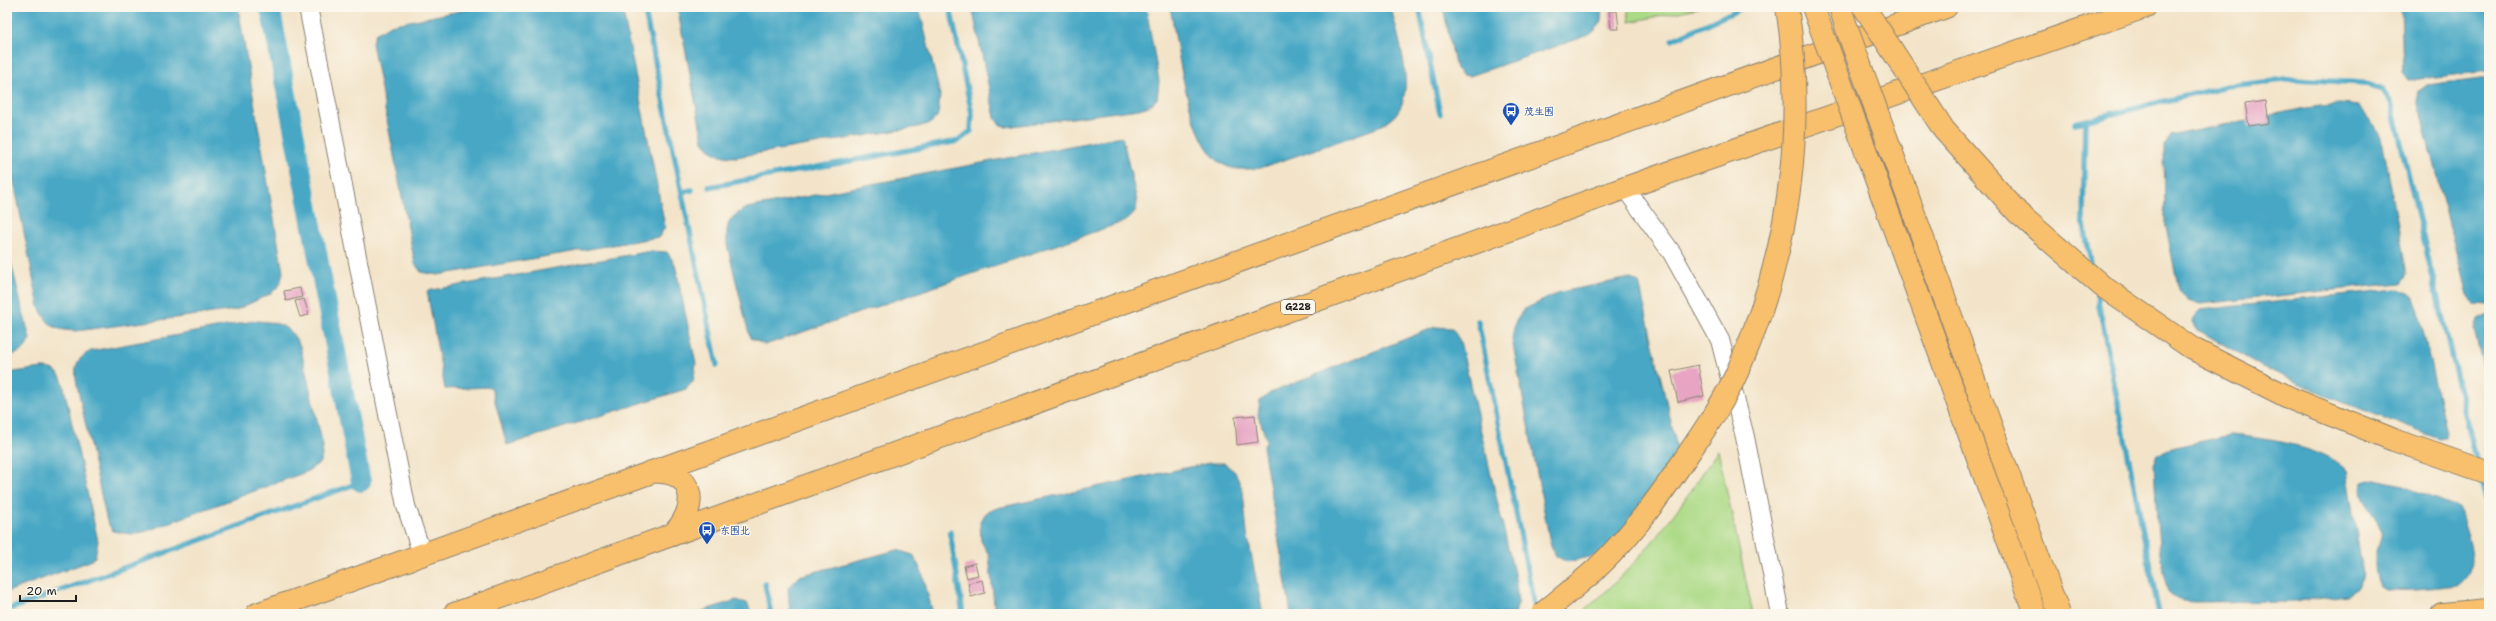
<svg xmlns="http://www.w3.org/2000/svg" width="2496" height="621" font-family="'Shantell Sans','LXGW WenKai TC',sans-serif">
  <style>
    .green { fill: #acda86; stroke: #647b51 }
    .water { fill: #46a7c5; stroke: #316270 }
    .pier { fill: #f3e4c9 }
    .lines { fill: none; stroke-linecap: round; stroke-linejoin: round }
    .stream { stroke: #46a7c5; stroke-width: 5.5 }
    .canal { stroke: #46a7c5; stroke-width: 20 }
    .building { fill: #e7a4c3 }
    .minor-casing { stroke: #888072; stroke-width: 20 }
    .highway-casing { stroke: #888072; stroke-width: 24 }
    .minor { stroke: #fff; stroke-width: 18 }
    .highway { stroke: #f8bf6c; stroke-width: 22 }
    .highway-bridge-casing { stroke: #888072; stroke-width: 24; stroke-linecap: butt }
    .highway-bridge { stroke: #f8bf6c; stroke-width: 22 }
    .labels { text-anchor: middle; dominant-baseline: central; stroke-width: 3; stroke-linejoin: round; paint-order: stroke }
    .shield { fill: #fbf7ec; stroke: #5f5e5a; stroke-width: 1 }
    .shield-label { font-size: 9px; font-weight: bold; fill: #1c1c1c }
    .transit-label { font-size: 10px; fill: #164399; stroke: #fbf7ec; text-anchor: start }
  </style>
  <rect width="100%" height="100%" fill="#fbf7ec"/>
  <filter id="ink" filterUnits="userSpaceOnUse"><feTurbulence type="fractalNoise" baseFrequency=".025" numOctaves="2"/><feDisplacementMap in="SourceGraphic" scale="8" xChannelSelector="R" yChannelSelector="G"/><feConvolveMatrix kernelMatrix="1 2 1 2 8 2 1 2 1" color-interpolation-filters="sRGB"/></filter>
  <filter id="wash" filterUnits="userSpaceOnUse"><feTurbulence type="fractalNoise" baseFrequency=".012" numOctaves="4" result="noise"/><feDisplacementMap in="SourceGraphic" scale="16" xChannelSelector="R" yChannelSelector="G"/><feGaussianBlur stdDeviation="0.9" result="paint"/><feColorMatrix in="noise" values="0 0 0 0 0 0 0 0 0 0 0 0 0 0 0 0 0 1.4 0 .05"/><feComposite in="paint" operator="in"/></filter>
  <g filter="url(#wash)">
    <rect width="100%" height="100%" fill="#f3e4c9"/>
    <path class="green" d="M1627,7H1698V8L1630,22Z
      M1718,450L1753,614H1580C1640,565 1676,514 1718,450Z"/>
    <path class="water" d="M7,7H238L283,272L280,285L270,294L236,310L76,331C54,330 49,327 39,307L7,148Z
      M479,7H622L664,221L665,227L659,237L438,275L421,272L415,264L372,43L375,34L390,25Z
      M677,7H919L940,95L938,116L931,123L918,127L736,157C721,157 712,154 703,141Z
      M972,7H1146L1159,81L1157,99L1149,106L1139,109L1006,127L999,124L995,118Z
      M1170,7H1391C1397,34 1414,83 1400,108C1395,119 1383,124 1374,129L1261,168C1249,169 1235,171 1224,165C1188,146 1178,46 1170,7Z
      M1443,7H1601C1603,20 1600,28 1589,35L1470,76L1462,75L1456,69Z
      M2401,7H2489V71L2409,80L2403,72Z
      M2489,77V305L2474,304L2467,295L2417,100L2419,91L2427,85Z
      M2339,104L2359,106L2371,120L2383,144L2407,274L2401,283L2200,304L2188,300L2179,291L2165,222L2164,146L2170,136L2305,108Z
      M1122,136L1137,201C1137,211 1134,215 1126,221L765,345L750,338L727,245C726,224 727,218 747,208Z
      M7,247L30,339C26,350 19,354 7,356Z
      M651,251L667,252L675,264L696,364L693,382L686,389L507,445L491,387L445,389L427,291Z
      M1630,278L1639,283L1679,457L1604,554L1567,562L1556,556L1550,543L1512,339L1515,323L1523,310L1560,292Z
      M2396,289C2410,292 2413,295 2418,308L2446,433L2445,438L2439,439L2324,395L2259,365L2198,330L2193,322L2194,316L2200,310Z
      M2489,314V391L2474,330L2477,320Z
      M254,321C278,322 289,324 300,346L323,446L321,462L306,472L144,532L131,534L113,531L107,522L77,385C74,368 75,359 91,351Z
      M1435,327L1452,328L1460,341L1516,582L1518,603L1515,614H1291L1263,447L1267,441L1258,415L1260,401L1270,393Z
      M42,368C54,368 59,371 63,383L98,541L95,557L90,561L7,592V373Z
      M2230,435C2264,438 2321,445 2346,470L2363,573L2360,587L2348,595L2299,601L2195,602C2185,601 2176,602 2170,593C2157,572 2156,493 2154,465L2158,455L2167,449Z
      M1209,463H1224L1235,472L1243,491L1247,533L1263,614H995L989,555L981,541L980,522L986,513L997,508Z
      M2370,479L2403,486L2457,507L2461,514C2467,537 2484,569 2458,586C2444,587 2388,596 2380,585C2375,578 2375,566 2375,558C2375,549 2383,540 2381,531C2376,512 2358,503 2363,481Z
      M897,550L913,555L922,572L933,614H790L788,588L799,576Z
      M736,600L747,603L752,614H693Z"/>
    <path class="pier" d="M2196,330L2258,366L2323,395L2408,429L2324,397L2258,367Z"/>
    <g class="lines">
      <path class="stream" d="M644,7L717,365
        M1419,7L1440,114
        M1672,40L1744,7
        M2085,121L2083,220L2092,268
        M2075,123L2227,86L2295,79L2364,83L2382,89L2391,102L2477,463
        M709,187L958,141L971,131L972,114L950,7
        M682,192L692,190
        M2096,290L2159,614
        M1478,321L1536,614
        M2480,475L2489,512
        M950,532L963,614
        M765,583L771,614
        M7,610L361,482"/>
      <path class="canal" d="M270,7L361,482"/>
    </g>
    <g id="blocks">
      <path class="building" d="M1609,11H1617L1619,29H1611Z
        M2266,101L2269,123L2249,126L2245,104Z
        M300,288L302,297L286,301L284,291Z
        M304,299L309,315L300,317L295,301Z
        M1698,365L1704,396L1678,402L1671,371Z
        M1255,415L1258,442L1237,445L1235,417Z
        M975,563L978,575L967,578L964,566Z
        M982,580L985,593L971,597L968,583Z"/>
    </g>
  </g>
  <g filter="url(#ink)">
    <use href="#blocks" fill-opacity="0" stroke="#888072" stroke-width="1"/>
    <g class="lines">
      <defs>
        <path id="minor" d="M308,7L406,506L422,554
          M1625,188L1672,253L1720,340L1745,437L1780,614"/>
        <path id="highway" d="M1840,7L1847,29
          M651,472C696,469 700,508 672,535
          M257,614L1946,7
          M454,614L1625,188L2145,7
          M2442,614L2489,610"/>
      </defs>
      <use href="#minor" class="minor-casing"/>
      <use href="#highway" class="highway-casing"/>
      <use href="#minor" class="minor"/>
      <use href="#highway" class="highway"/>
      <defs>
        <path id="highway-bridge" d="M1813,7L2035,614
          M1864,7L1944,130L2018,213L2102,286L2193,349L2292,399L2394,440L2489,473
          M1847,29L2059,614
          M1542,614C1560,599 1578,585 1595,570C1627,540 1656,502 1680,466C1701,435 1724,403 1739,368C1789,255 1806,129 1787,7"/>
      </defs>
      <use href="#highway-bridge" class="highway-bridge-casing"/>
      <use href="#highway-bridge" class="highway-bridge"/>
    </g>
  </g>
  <defs>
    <symbol id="bus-pin" viewBox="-11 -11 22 30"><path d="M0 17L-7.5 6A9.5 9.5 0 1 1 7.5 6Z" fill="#1a4fb4" stroke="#fbf7ec"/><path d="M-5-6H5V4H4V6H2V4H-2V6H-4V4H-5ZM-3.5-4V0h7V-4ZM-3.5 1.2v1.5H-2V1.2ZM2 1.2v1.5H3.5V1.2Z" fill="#fff"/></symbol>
  </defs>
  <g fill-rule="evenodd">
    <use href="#bus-pin" x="1501" y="101" width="20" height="27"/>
    <use href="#bus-pin" x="697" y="520" width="20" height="27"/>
  </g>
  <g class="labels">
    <rect class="shield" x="1281" y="300" width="34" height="14" rx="3"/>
    <g class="shield-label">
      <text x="1298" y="307">G228</text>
    </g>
    <g class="transit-label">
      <text x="1524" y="111">茂生围</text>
      <text x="720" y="530">东围北</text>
    </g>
  </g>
  <rect width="2496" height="621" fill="none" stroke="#fbf7ec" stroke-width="24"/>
  <path d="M20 595v6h56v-6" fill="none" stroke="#1c1c1c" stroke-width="2"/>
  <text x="26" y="595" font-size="12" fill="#1c1c1c" stroke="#fbf7ec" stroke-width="3" paint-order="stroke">20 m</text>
</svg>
